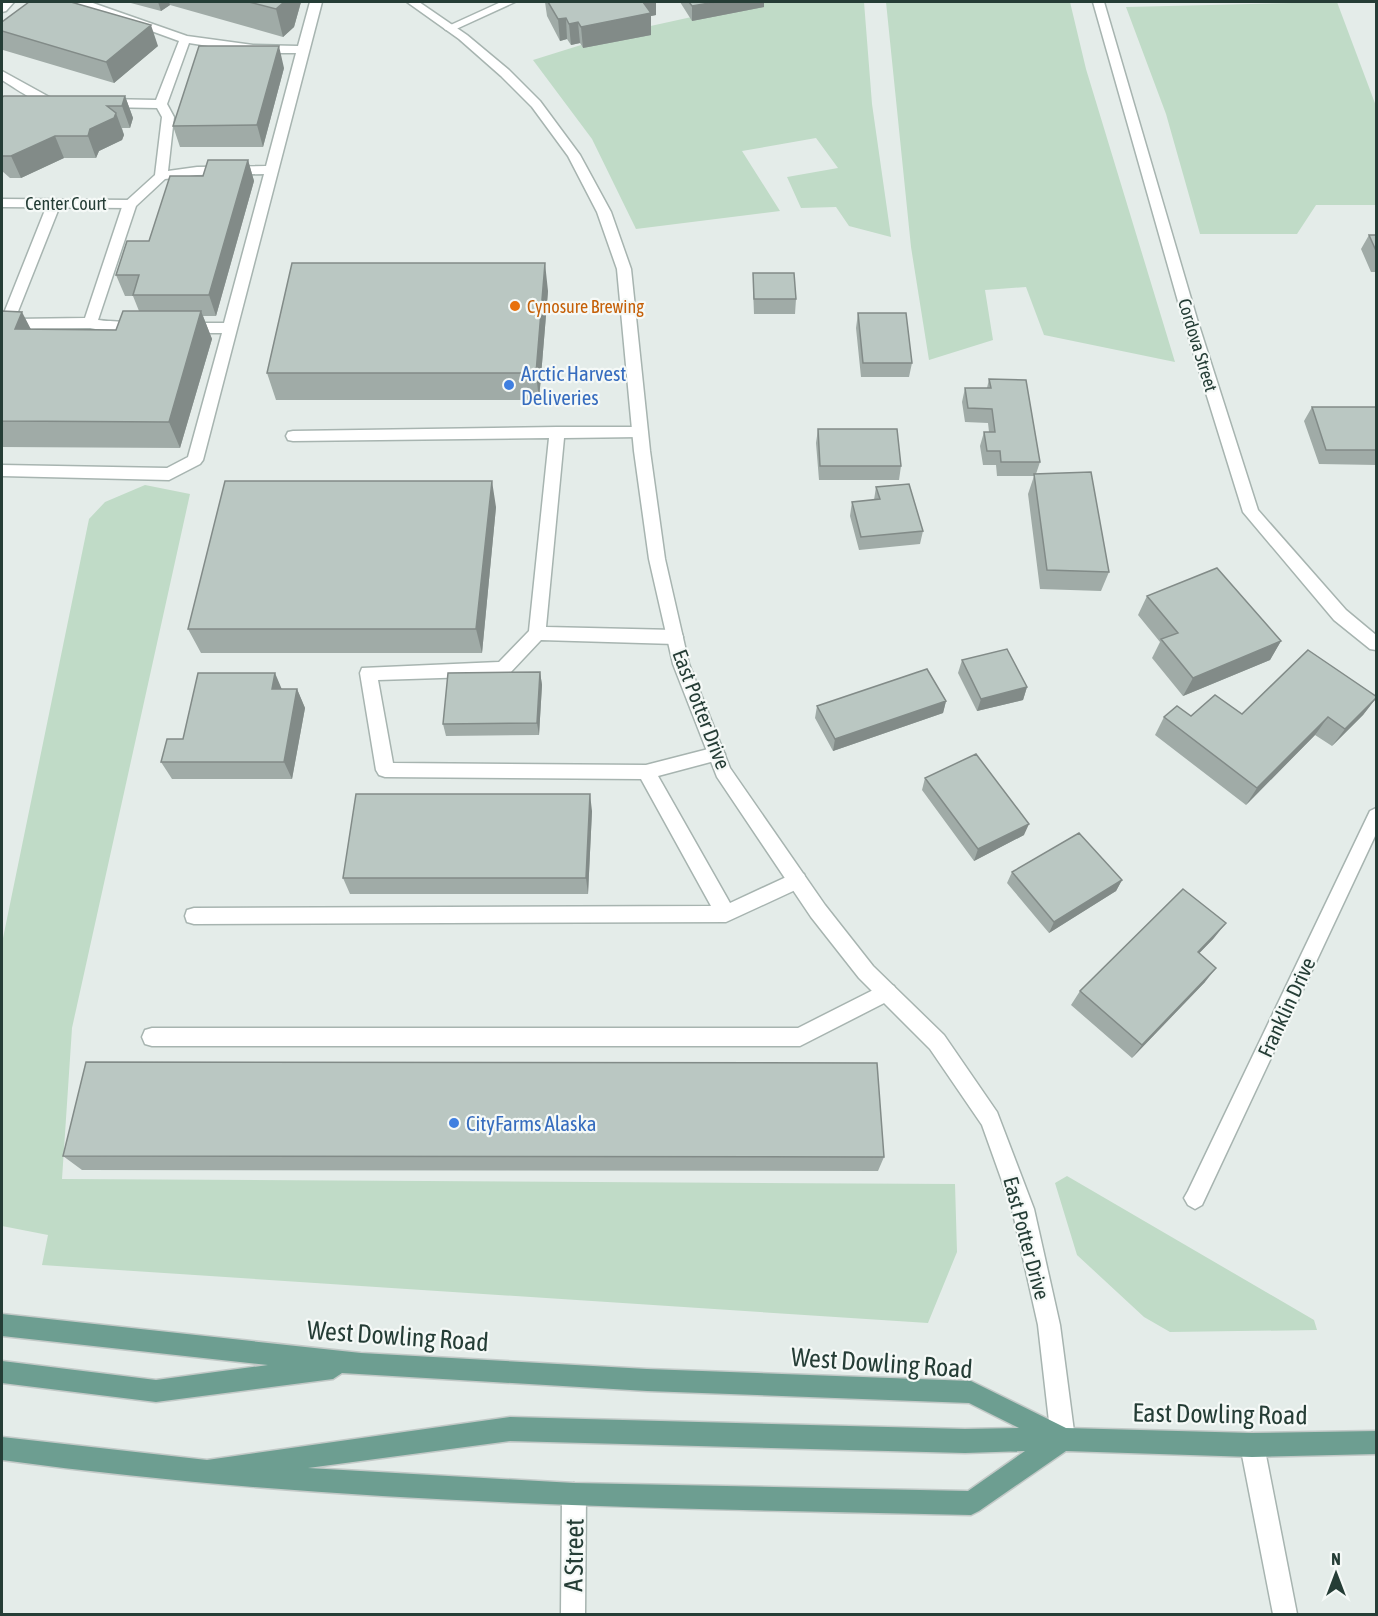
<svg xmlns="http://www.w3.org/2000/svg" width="1378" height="1616" font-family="'Asap Condensed',sans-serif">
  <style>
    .green { fill: #c0dbc7 }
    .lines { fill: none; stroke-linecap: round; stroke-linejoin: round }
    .service-casing { stroke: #a7b4b0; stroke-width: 3 }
    .minor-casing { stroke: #a7b4b0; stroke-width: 3 }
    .tertiary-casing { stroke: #a7b4b0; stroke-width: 3 }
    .primary-casing { stroke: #c2c9c7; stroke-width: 3 }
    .service { fill: #fff; fill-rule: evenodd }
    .minor { fill: #fff; fill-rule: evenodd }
    .tertiary { fill: #fff; fill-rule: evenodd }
    .primary { fill: #6d9e91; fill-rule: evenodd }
    .wall { fill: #a0aba7 }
    .shaded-wall { fill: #828b88 }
    .building { fill: #bac7c2; stroke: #828b88; stroke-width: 1.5 }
    .food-dot { fill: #e8710a; stroke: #f5f9f7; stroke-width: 2 }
    .shop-dot { fill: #3f7fe0; stroke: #f5f9f7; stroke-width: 2 }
    .labels { text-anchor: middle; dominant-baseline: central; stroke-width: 4.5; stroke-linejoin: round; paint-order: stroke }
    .far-street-label { font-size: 18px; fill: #253d36; stroke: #f5f9f7 }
    .far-food-label { font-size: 18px; fill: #c56008; stroke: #f5f9f7; text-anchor: start }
    .shop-label { font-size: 21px; fill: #366cbe; stroke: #f5f9f7; text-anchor: start }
    .street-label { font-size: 21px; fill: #253d36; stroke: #f5f9f7 }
    .near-street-label { font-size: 26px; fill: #253d36; stroke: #f5f9f7 }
  </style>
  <rect width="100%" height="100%" fill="#e4ece9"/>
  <path class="green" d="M760,2H864L872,104L891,237L849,226L836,207L801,208L787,177L838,168L816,138L742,151L780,211L636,229L592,139L533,60L581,45L583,48L646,27Z
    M886,2H1070L1086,69L1175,362L1044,335L1026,287L985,290L993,340L929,360L911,247Z
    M1337,2L1376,106V205H1316L1297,234H1200L1166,114L1126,7Z
    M145,485L190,494L72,1028L62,1179L955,1184L957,1252L928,1323L42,1265L48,1235L2,1226V943L89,519L105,502Z
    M1067,1176L1314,1320L1317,1330L1170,1332L1144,1317L1077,1255L1055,1183Z"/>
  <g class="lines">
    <defs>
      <path id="service" d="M76,2H90L187,36L253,45L298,46L310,2H322L203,460L200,464L169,480L2,476V465L167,468L188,457L222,333H184L177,328L184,323H224L264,174L197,175L165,179L136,206L98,320C110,322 142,321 148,328L146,331L117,333L90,328L2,329V318L49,200H59L61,203L15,319L85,318L123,204L155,175L162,117L157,108L104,107L98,103L104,99L156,100L179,41L77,4ZM189,43L253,53H296L266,166L197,167L168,171L174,117L167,104Z
        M501,2H515L454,30H446L444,28Z
        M2,71L51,98H62L68,102C52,116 17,89 2,80Z
        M557,427H640L647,432L640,437L564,438L546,627L675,630L681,632L683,637L681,642L675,644L541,640L509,674L503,676L378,680L393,763L646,765L716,747L722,749L725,754L722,759L658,776L730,903L797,872L804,874L806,880L804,886L726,922L194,924L187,922L185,916L187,910L194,908L711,906L641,779L385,777L379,775L376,770L360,673L362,668L499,662L529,631L549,438L293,441L288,440L286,436L288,432L293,431Z
        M887,983L894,986L897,992L894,998L800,1046H152L145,1044L142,1037L145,1030L152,1028H798Z
        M1252,1433L1260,1437L1264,1445L1297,1614H1273L1240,1445L1244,1437Z"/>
      <path id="minor" d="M2,2H14L6,11L2,12Z
        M1093,2H1104L1197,319L1258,510L1346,610L1376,635V650L1370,649L1334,620L1243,512L1183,319Z
        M2,199L130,200L137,204L130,208L2,207Z
        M1376,808V834L1202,1205L1195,1209L1188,1205L1184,1198L1188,1191L1370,811Z
        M574,1483L582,1487L586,1495L585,1614H561L562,1495L566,1487Z"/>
      <path id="tertiary" d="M407,2H419L467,35L509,70L540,101L580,155L611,212L631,269L650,451L665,559L689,664L730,768L825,905L873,966L944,1035L997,1112L1034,1209L1060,1325L1075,1439L1071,1447L1063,1451L1055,1447L1051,1439L1038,1325L1012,1209L982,1125L930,1049L859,978L811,917L717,777L673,664L649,559L634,451L617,269L597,212L568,156L532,107L501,76L459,39Z"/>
      <path id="primary" d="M2,1314L361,1353L647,1369L971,1381L1066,1428L1252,1433L1376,1431V1454L1252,1457L1066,1451L979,1511L971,1515C646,1508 324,1504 2,1460V1437L207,1460L510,1417L965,1429L1019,1428L969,1403L647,1391L342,1373L333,1379L156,1402L2,1383V1361L156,1380L268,1365L2,1336ZM510,1441L965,1453L1025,1451L968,1491L574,1483L308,1468Z"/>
    </defs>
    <use href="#service" class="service-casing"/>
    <use href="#minor" class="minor-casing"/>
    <use href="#tertiary" class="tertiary-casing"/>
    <use href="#primary" class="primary-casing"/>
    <use href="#service" class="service"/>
    <use href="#minor" class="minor"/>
    <use href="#tertiary" class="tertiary"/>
    <use href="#primary" class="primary"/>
  </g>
  <path class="wall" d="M127,2H301L294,27L283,37L170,5L161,11Z
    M545,2H656V15L651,16V35L583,48L580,43L571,45L567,39L560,41L547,16Z
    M680,2H764V7L692,21Z
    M2,22L158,46L114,83L3,50L2,47Z
    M284,68L263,147H180L173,126Z
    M125,96L133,118L130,128H122L124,135L122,140L99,151L96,158H64L21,178H10L2,171V97Z
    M248,160L254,181L216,316H203L212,339L180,448L2,447V311L31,329L116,330L139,311L133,296H125L116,275L149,241L203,176Z
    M1369,235H1377V272H1371L1361,249Z
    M753,273L796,299L795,314H754L753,288Z
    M548,291L539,400H276L267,373Z
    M858,313L912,363L909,377H861L856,328Z
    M989,379L1040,462L1036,474L1109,572L1101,591L1040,589L1028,494L1034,476H997L996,465H983L980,446L984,432H989L988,423L965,422L962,402L965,388H987Z
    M1312,407H1377V465L1319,464L1304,421Z
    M818,429L901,466L899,480H819L816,443Z
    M876,487L923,531L920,544L859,550L850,516L852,502L874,500Z
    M496,507L482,653H201L188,629Z
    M1147,596L1281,641L1270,660L1183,696L1152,658L1160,642L1138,615Z
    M962,660L1027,687L1023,700L977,711L958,673Z
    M540,672L542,685L539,735L446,736L443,724Z
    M282,689H297L305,708L292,779H172L161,762L183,739Z
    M1377,697L1363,715L1332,746L1315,735L1246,805L1155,735L1164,717L1242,714Z
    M946,701L943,713L833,751L815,718L817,706Z
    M925,778L1024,835L974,861L922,790Z
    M592,811L588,894H350L343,878Z
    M1012,872L1122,880L1116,891L1049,933L1007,883Z
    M1214,938L1199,953L1205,982L1132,1058L1071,1005L1080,991Z
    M63,1156L884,1157L878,1171L82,1170Z"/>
  <path class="shaded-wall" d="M158,2H169L170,5L161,11Z
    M284,2H301L294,27L283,37L276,9Z
    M640,2H656V15L651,16V35L583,48L581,27Z
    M715,2H764V7L692,21V6Z
    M566,18L567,39L560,41L558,19Z
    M578,22L580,43L571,45L569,24Z
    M151,25L158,46L114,83L106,62Z
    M279,46L284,68L263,147L257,125Z
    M125,96L133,118L130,128L122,106Z
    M116,113L124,135L122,140L99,151L96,158L88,136L90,129Z
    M55,136L64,158L21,178L11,156Z
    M248,160L254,181L216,316L209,295Z
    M545,263L548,291L539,400L536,373Z
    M201,311L212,339L180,448L169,422Z
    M22,312L36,339L15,329Z
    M492,481L496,507L482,653L476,629Z
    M1281,641L1270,660L1183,696L1193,678Z
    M540,672L542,685L539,735L537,723Z
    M275,673L283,692L272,689Z
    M1027,687L1023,700L977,711L981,699Z
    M297,689L305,708L292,779L284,762Z
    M1377,697L1363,715L1332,746L1345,729Z
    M946,701L943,713L833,751L835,739Z
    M1328,717L1315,735L1246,805L1257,788Z
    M590,794L592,811L588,894L586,878Z
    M1029,824L1024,835L974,861L978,849Z
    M1122,880L1116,891L1049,933L1054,922Z
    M1226,923L1214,938L1186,967L1198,952Z
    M1216,968L1205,982L1132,1058L1142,1045Z"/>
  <path class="building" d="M29,2H71L151,25L106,62L2,31V22Z
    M249,2H284L276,9Z
    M548,2H643L651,13L581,27L578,22L569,24L566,18L558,19Z
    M689,2H715L692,6Z
    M199,46H279L257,125L173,126Z
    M4,96H125L122,106H107L116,113L114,118L90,129L88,136H55L11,156H2V97Z
    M208,160H248L209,295H133L139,275H116L127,241H149L170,176H203Z
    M1369,235H1377V253Z
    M292,263H545L536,373H267Z
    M753,273H794L796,299H754Z
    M2,311L22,312L15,329L116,330L123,311H201L169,422L2,421Z
    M858,313H906L912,363H863Z
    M989,379L1026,380L1040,462H1001L1000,451H987L984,432H995L992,409L968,408L965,388H991Z
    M1312,407H1377V450H1326Z
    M818,429H897L901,466H820Z
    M1091,472L1109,572L1047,570L1034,474Z
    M225,481H492L476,629H188Z
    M909,484L923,531L861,537L852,502L880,499L876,487Z
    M1217,568L1281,641L1193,678L1161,639L1178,633L1147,596Z
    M1007,649L1027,687L981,699L962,660Z
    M1308,650L1377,697L1345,729L1328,717L1257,788L1164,717L1177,706L1191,716L1215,695L1242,714Z
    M927,669L946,701L835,739L817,706Z
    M540,672L537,723L443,724L448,673Z
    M198,673H275L272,689H297L284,762H161L167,739H183Z
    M976,754L1029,824L978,849L925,778Z
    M356,794H590L586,878H343Z
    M1079,833L1122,880L1054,922L1012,872Z
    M1183,889L1226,923L1198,952L1216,968L1142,1045L1080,991Z
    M86,1062L877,1063L884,1157L63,1156Z"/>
  <circle class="food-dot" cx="515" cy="306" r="6"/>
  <g class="shop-dot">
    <circle cx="509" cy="385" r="6"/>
    <circle cx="454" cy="1123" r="6"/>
  </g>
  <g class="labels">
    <g class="far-street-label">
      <text x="66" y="203">Center Court</text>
      <text transform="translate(1198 345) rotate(73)">Cordova Street</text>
    </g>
    <g class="far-food-label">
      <text x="527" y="306">Cynosure Brewing</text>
    </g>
    <g class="shop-label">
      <text x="521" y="373">Arctic Harvest<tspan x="521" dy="24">Deliveries</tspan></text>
      <text x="466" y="1123">CityFarms Alaska</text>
    </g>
    <g class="street-label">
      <text transform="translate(702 709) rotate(69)">East Potter Drive</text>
      <text transform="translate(1286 1007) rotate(-65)">Franklin Drive</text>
      <text transform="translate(1027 1238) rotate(75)">East Potter Drive</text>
    </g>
    <g class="near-street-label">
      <text transform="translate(398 1336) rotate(4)">West Dowling Road</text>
      <text transform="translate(882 1363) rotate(4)">West Dowling Road</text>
      <text transform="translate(1220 1414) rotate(1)">East Dowling Road</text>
      <text transform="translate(574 1555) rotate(-89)">A Street</text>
    </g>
  </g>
  <rect width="1378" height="1616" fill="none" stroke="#253d36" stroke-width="6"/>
  <g transform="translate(1336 1574)" stroke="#f5f9f7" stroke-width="4.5" paint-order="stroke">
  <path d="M0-4.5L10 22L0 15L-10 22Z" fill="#253d36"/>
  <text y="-9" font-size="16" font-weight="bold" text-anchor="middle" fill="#253d36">N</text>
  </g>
</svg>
